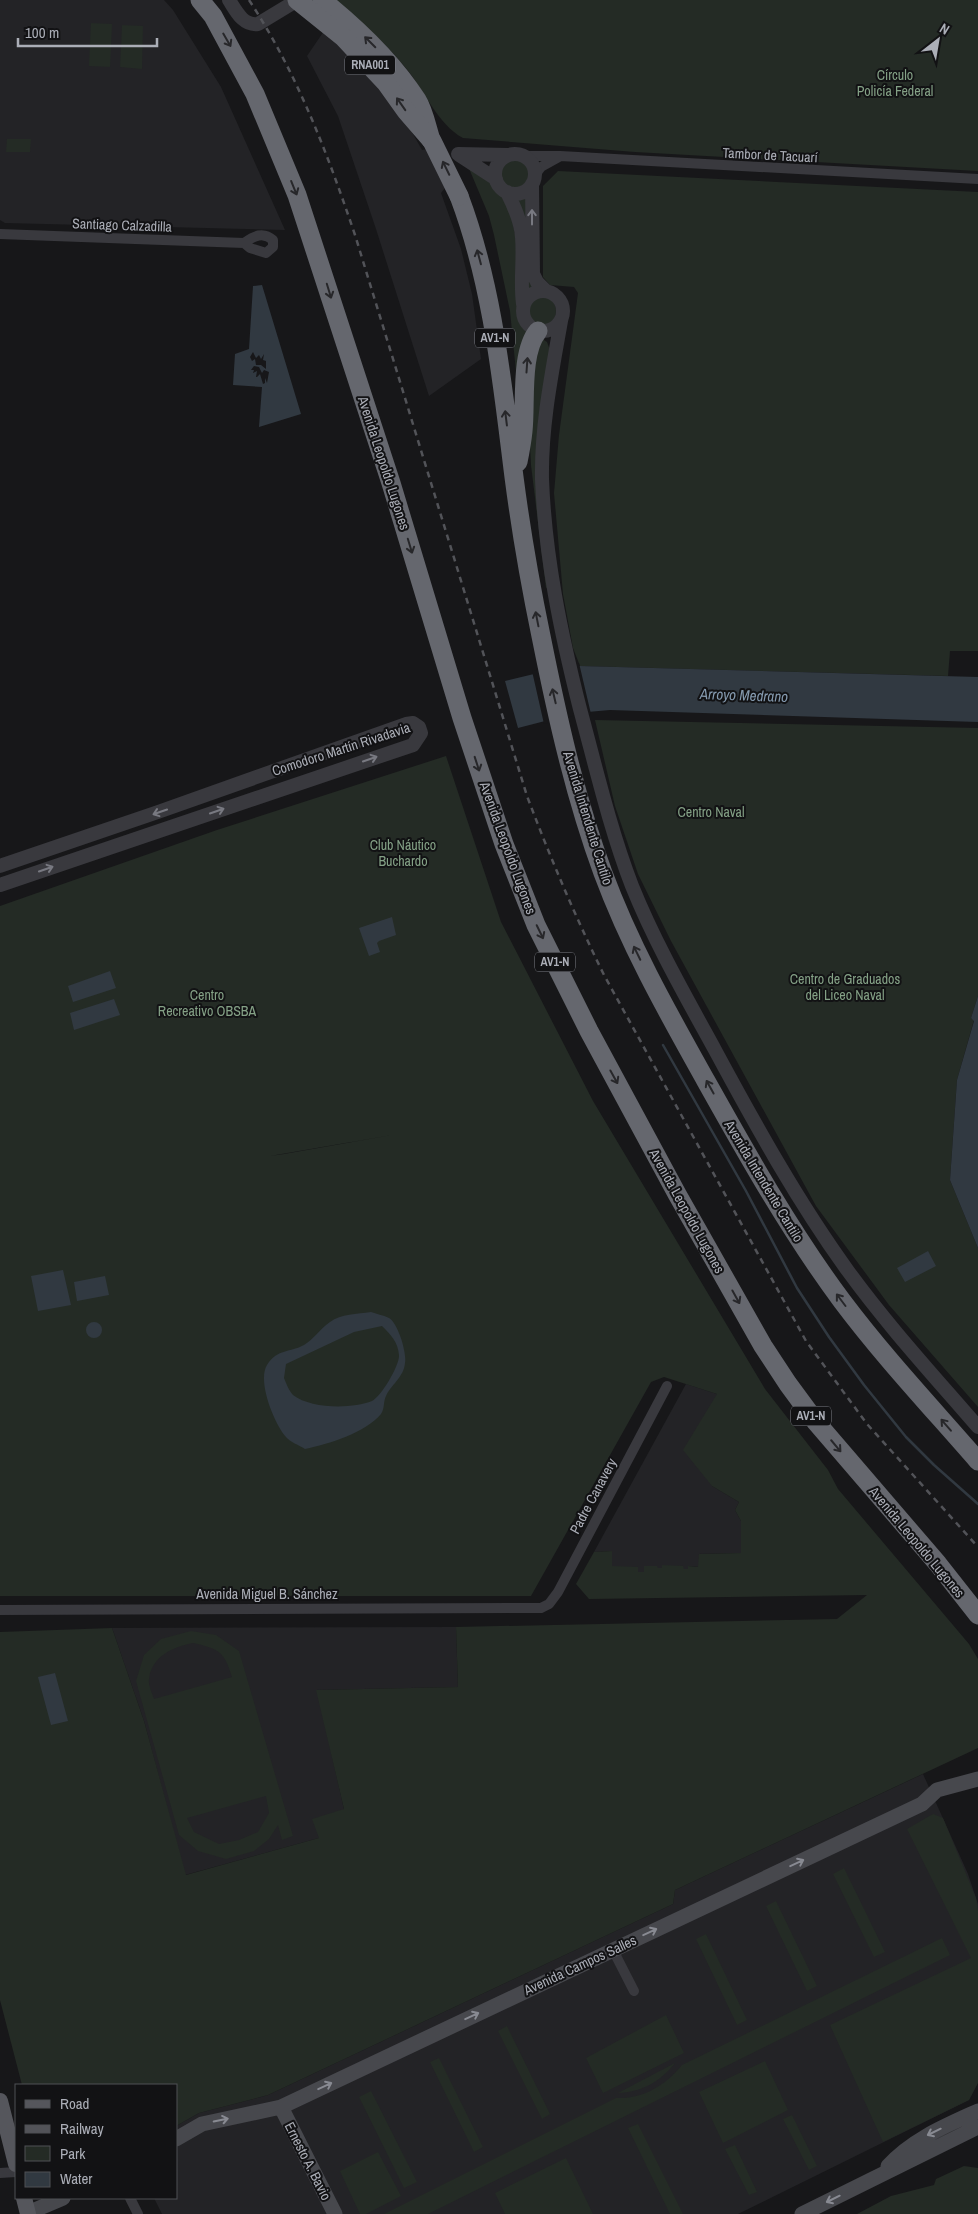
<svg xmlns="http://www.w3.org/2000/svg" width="978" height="2214" font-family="'Archivo Narrow',sans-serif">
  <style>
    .built { fill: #232326 }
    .green { fill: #242b25; fill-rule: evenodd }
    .water { fill: #313941; fill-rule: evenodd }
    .pier { fill: #171719 }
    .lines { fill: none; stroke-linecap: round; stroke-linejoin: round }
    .stream { stroke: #313941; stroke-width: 2.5 }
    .minor { stroke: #39393e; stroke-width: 10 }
    .tertiary { stroke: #39393e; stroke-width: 14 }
    .secondary { stroke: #47484d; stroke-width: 15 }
    .primary { stroke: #55565c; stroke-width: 16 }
    .motorway { stroke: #65676e; stroke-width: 19 }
    .rail { stroke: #525358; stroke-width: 2.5; stroke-dasharray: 6 5; stroke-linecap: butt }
    .motorway-bridge { stroke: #65676e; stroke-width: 19 }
    .oneway { stroke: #27272a }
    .oneway2 { stroke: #787981 }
    .oneway3 { stroke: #888a92 }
    .labels { text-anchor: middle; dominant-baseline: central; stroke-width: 4; stroke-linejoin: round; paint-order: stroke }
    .shield { fill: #121214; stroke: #7d7f86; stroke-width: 1 }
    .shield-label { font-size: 12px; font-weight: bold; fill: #abaeb7 }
    .park-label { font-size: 14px; fill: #84a186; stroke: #121214 }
    .street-label { font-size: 14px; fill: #abaeb7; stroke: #121214 }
    .water-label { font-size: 15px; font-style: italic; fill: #859aaf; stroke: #121214 }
  </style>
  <rect width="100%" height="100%" fill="#171719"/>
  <path class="built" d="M0,0H164L173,10L221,87L285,230L5,223L0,220Z
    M324,31L339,42L403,116L422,150L429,149L449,183L441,193L461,249L472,294L481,359L429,396L376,229L338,116L307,56Z
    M686,1384L717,1394L712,1486L739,1502L735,1510L741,1521V1553L699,1554V1567L688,1566V1569H683V1566H662V1568H657L644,1566V1572H638V1567H612V1551L594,1552Z
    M456,1627L458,1687L317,1690L344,1809L319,1838L185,1875L144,1721L112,1628Z
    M923,1774L968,1874L978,1904V2082L969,2100L738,2214H162L154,2198H176V2126L199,2113L268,2095L673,1904L675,1890Z"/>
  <path class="green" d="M331,0H978V171L635,152L463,138C437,124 424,89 405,67C383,40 359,20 331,0Z
    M91,23L112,24L110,67L89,66Z
    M122,25L143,26L142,69L120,67Z
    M7,139H31L30,152H6Z
    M499 173a15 15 0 1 1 30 0a15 15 0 1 1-30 0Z
    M468,166L490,180L509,203L518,250L517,312C519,321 521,327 529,333L518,392L510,311L494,235L489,216Z
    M558,171L978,192V651H950L948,676L580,666L573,648L563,594L554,493L559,435L578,293L574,287L550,285L543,277V186Z
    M528,193L535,285L526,292L513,197Z
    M526 311a15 15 0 1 1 30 0a15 15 0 1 1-30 0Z
    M541,338L547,342L550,350L548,587L546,588L531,465L529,425L534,341Z
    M595,720L978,728V996L971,1018L974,1020L957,1080L950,1180L978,1248V1407L889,1305L816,1206L671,941L638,874L615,806Z
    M446,756L501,922L593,1101L765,1389L828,1470L838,1489L969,1644L978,1659V1748L675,1890L673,1904L268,2095L199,2113L176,2126V2085H22L0,2000V1632L112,1628L144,1721L186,1875L319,1838L312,1819L344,1809L316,1690L458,1687L456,1627L837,1619L867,1595L589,1599L576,1584L594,1552L612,1551V1566L638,1567V1572H644V1566H657L658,1568H662V1565L683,1566L684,1569H688V1566L698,1567L699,1554L741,1553V1521L735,1510L739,1502L712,1486L683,1450L717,1394L664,1377L651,1382L531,1596H0V906L217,830ZM398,1134L284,1154L270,1156Z
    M191,1631L216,1635L239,1651L293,1836L282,1840L278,1825L269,1839L254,1851L226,1859L198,1851L179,1835L136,1681L144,1655L161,1639ZM193,1643C219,1649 224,1651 232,1677L154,1699C152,1693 148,1685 149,1679C152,1656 173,1647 193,1643ZM266,1796L269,1813L258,1832L239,1840L219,1844L194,1832L187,1818Z
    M933,1814L943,1818L976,1898L978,1911V2083L969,2100L883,2142L830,2025L971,1958L907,1829Z
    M844,1868L885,1952L874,1957L833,1874Z
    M776,1901L817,1986L807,1991L766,1906Z
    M706,1934L747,2020L737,2025L696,1939Z
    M942,1938L950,1955L428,2214H384L616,2098C643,2099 665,2086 682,2065Z
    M666,2015L684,2053L603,2093L586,2058Z
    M507,2026L550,2114L542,2119L498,2031Z
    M439,2058L483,2147L474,2152L430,2062Z
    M765,2061L788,2110L723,2143L699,2092Z
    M675,2063C660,2082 642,2092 618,2093Z
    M371,2091L417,2182L404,2188L359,2097Z
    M792,2115L817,2166L809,2170L783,2119Z
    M638,2124L683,2214H670L628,2128Z
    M735,2145L757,2192L749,2195L725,2149Z
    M378,2152L401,2196L366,2214H360L340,2171Z
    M566,2158L593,2214H505L495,2193Z
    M964,2166L978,2168V2214H857L891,2196L934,2185L936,2179Z"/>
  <path class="water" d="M262,285L301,414L259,427L262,387L233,385L235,354L249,349L253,286ZM253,352L256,358L259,355L261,359L264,354L263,360L266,361V369L261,365H256L255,359L252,361L250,357ZM254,366L259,367L262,373L264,370L269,372L267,383L265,378V383L263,384L260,374L257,377H256L257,371L253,373L254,370H251Z
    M580,666L978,677V722L610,710L576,713L518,728L505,681L563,667Z
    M392,917L396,935L379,941L377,943L380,952L369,956L359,928Z
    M110,971L116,988L73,1002L68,986Z
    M978,996V1248L950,1180L957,1080L974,1021L971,1018Z
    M114,999L120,1015L74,1030L70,1013Z
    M928,1251L936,1266L905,1282L897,1268Z
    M63,1270L71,1305L38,1311L31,1276Z
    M105,1276L109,1295L77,1301L74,1282Z
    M371,1312C376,1314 383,1315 389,1318C398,1323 407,1353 405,1363C404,1377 390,1386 386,1396C383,1402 385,1408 381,1414C365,1433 329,1444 305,1449C299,1445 290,1442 286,1437C274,1423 257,1381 267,1365C278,1348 290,1353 304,1345C313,1340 320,1329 330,1322C341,1314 357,1314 371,1312ZM382,1326C391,1335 398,1342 399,1355C400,1365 381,1397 372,1401C352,1409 311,1409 293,1395C289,1391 286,1383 284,1378L286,1364L354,1332Z
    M86 1330a8 8 0 1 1 16 0a8 8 0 1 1-16 0Z
    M55,1673L68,1721L51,1725L38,1677Z"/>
  <path class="pier" d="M579,663L591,714L576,715L544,724L532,671L562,664Z"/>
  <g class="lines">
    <path class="stream" d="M663,1045L746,1191L797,1288L829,1337L864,1385L906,1437L934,1465L978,1504"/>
    <path class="minor" d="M525,156H560L978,179
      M535,175L541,167L559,157
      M0,234L244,243C254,236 263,231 273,240V247L266,253L250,248L244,243
      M0,1610L541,1608L549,1604L558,1592L667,1386
      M613,1950L634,1991
      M0,2173L16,2172
      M130,2198L138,2214"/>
    <path class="tertiary" d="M229,0C236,11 243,26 258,24L291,4
      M458,154L508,155
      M495 174a20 20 0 1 1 40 0a20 20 0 1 1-40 0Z
      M459,155L496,179
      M532,184L533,274L537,282L546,291
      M507,192C514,206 521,221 522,237C524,259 520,282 523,304
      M523 311a20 20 0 1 1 40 0a20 20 0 1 1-40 0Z
      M561,321C552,372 541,426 542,479C545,557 561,634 580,709C596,768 610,829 632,886C655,943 686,997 715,1050C756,1126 798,1202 848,1271C888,1326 934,1376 978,1427
      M0,866L158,812L406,724L413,723L419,727L421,733L413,745L0,885"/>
    <path class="secondary" d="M281,2107L335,2214
      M176,2139L202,2124L281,2107L922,1804L937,1790L978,1779
      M888,2166C913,2139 945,2126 978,2111
      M28,2213L63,2198
      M802,2214L978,2127"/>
    <path class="primary" d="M0,2101L16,2164
      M24,2198L28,2214"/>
    <path class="motorway" d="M200,0L213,16L255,94L297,195L391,483L462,718L504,844L536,925L589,1031L677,1194L763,1346L788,1384L816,1422L938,1564L978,1615
      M322,0C358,29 392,61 417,100C424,111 427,128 431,140
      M459,196C493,286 502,382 514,477C521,531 530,583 541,636C557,716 575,797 603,873C630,946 668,1013 706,1081C748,1156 790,1231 842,1301C884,1357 932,1408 978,1461
      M518,462C520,452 522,441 523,431C526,404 520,352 538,331"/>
    <path class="rail" d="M249,0C297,73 327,152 355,235L527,796C550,857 575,916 604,975L806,1341L867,1424L978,1547"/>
    <path class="motorway-bridge" d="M297,0L343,37L386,83L406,111L432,141L459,196"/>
  </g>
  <defs><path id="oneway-shaft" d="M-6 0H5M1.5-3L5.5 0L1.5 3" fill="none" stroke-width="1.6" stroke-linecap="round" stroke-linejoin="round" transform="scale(1.25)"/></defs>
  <g class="oneway">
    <use href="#oneway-shaft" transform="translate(227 40) rotate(60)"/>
    <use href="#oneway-shaft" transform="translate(370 42) rotate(-135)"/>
    <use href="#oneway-shaft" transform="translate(401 104) rotate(-125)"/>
    <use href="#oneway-shaft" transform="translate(446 168) rotate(-116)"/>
    <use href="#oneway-shaft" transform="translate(294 188) rotate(68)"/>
    <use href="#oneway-shaft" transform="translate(479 257) rotate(-105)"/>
    <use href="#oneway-shaft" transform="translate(329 291) rotate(73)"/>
    <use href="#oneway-shaft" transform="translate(527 365) rotate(-86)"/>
    <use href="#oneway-shaft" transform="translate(506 418) rotate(-97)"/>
    <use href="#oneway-shaft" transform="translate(410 546) rotate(73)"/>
    <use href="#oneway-shaft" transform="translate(537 619) rotate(-101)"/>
    <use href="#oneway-shaft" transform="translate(554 696) rotate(-103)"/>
    <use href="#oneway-shaft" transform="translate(477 764) rotate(72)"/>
    <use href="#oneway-shaft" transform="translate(540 932) rotate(64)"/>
    <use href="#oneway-shaft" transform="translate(637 953) rotate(-116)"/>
    <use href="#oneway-shaft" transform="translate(614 1077) rotate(61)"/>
    <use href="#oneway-shaft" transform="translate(710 1087) rotate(-119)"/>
    <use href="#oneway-shaft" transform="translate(736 1297) rotate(61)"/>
    <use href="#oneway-shaft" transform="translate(841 1300) rotate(-127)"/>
    <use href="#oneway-shaft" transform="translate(946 1425) rotate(-131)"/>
    <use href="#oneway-shaft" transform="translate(836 1446) rotate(50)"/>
  </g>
  <g class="oneway2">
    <use href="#oneway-shaft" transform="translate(532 217) rotate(-90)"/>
    <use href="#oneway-shaft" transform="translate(370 759) rotate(-19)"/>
    <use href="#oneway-shaft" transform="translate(217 811) rotate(-19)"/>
    <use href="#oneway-shaft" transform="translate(160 812) rotate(161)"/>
    <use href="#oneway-shaft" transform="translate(46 869) rotate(-19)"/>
  </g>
  <g class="oneway3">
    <use href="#oneway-shaft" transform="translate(797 1863) rotate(-25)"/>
    <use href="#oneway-shaft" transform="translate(650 1932) rotate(-25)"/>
    <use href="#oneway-shaft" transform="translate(472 2016) rotate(-25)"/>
    <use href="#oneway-shaft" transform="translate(325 2086) rotate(-25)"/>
    <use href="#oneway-shaft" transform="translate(221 2120) rotate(-12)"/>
    <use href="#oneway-shaft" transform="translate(934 2132) rotate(154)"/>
    <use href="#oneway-shaft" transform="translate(833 2199) rotate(154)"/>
  </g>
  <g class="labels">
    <g class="shield">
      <rect x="345" y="55.5" width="50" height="19" rx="4"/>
      <rect x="475" y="328.5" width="40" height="19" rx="4"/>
      <rect x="535" y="952.5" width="40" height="19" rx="4"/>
      <rect x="791" y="1406.5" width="40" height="19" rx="4"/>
    </g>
    <g class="shield-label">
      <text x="370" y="65">RNA001</text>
      <text x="495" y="338">AV1-N</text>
      <text x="555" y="962">AV1-N</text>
      <text x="811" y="1416">AV1-N</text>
    </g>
    <g class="park-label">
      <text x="895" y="75">Círculo<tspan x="895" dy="16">Policía Federal</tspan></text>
      <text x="711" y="812">Centro Naval</text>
      <text x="403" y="845">Club Náutico<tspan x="403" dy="16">Buchardo</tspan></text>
      <text x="845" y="979">Centro de Graduados<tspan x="845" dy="16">del Liceo Naval</tspan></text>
      <text x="207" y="995">Centro<tspan x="207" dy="16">Recreativo OBSBA</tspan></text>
    </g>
    <g class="street-label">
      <text transform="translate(770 155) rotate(3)">Tambor de Tacuarí</text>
      <text transform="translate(122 225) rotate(2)">Santiago Calzadilla</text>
      <text transform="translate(384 463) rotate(72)">Avenida Leopoldo Lugones</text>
      <text transform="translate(341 749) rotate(-18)">Comodoro Martín Rivadavia</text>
      <text transform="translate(588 818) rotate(73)">Avenida Intendente Cantilo</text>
      <text transform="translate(508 848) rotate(70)">Avenida Leopoldo Lugones</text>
      <text transform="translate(764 1181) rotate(59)">Avenida Intendente Cantilo</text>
      <text transform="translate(687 1211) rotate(61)">Avenida Leopoldo Lugones</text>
      <text transform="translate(593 1496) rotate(-62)">Padre Canavery</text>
      <text transform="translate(917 1542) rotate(50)">Avenida Leopoldo Lugones</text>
      <text x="267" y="1594">Avenida Miguel B. Sánchez</text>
      <text transform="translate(580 1965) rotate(-25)">Avenida Campos Salles</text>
      <text transform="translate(308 2161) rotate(63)">Ernesto A. Bavio</text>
    </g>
    <g class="water-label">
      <text transform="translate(744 695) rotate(2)">Arroyo Medrano</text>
    </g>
  </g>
  <rect x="15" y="2084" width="162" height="115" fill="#121214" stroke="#4f5055"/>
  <rect x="25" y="2100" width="25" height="8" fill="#55565c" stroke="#4f5055"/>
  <text x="60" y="2109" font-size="15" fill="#abaeb7">Road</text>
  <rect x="25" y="2125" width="25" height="8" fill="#525358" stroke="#4f5055"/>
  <text x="60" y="2134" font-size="15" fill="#abaeb7">Railway</text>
  <rect x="25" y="2146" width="25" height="15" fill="#242b25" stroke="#4f5055"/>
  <text x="60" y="2159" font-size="15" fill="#abaeb7">Park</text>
  <rect x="25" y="2172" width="25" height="15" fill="#313941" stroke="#4f5055"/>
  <text x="60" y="2184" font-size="15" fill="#abaeb7">Water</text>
  <g transform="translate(938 40) rotate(31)" stroke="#121214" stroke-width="4" paint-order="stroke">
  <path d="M0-4L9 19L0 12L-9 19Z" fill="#abaeb7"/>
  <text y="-8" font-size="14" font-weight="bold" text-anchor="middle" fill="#abaeb7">N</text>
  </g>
  <path d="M18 38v8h139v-8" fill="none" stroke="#abaeb7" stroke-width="2.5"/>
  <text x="25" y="38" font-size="15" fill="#abaeb7" stroke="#121214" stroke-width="4" paint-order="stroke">100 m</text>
</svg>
